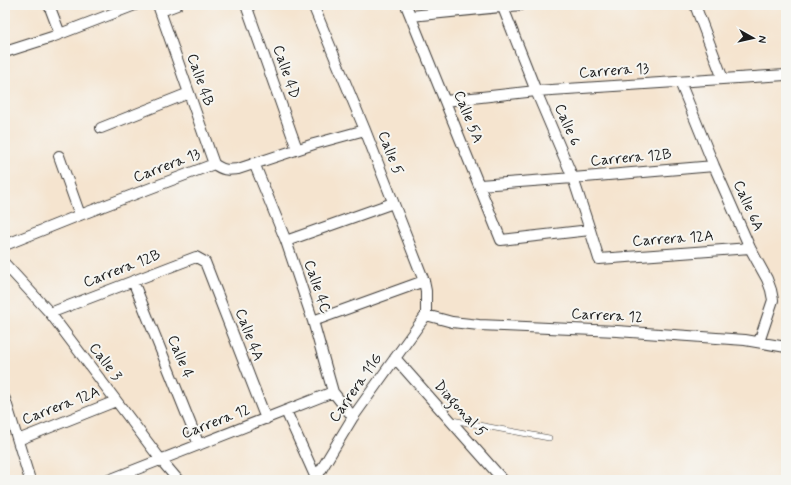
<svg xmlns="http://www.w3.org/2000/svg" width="791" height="485" font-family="Mynerve,sans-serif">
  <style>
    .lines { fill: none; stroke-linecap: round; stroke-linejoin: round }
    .lane-casing { stroke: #3d3a37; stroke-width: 6 }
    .street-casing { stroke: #3d3a37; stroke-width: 12 }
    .lane { stroke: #fff; stroke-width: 5 }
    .street { stroke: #fff; stroke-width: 10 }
    .labels { text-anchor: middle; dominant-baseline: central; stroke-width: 4; stroke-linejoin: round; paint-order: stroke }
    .street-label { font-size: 15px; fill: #1c1c1c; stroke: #f6f6f2 }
  </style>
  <rect width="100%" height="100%" fill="#f6f6f2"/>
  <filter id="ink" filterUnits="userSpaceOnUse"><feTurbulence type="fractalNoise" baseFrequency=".025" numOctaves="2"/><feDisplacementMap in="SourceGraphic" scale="8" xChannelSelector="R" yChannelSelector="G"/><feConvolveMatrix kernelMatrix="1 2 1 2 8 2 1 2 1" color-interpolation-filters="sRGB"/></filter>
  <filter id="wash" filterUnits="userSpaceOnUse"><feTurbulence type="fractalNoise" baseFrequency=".012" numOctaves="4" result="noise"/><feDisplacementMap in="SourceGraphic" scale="16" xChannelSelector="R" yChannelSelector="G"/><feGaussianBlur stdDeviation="0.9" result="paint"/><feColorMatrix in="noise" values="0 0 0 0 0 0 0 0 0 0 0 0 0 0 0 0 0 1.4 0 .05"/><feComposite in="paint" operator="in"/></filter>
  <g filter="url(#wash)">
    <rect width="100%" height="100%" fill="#f5e4cf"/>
  </g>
  <g filter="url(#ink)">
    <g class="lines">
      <defs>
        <path id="lane" d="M452,420L549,438"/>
        <path id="street" d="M49,5L60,34
          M158,5L214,164
          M246,5L297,149
          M313,5L365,130L424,281L426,291V315
          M406,5L501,240L590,230
          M502,5L536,91L573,178L590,230L599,259L750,248
          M695,5L723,79
          M161,11L177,5
          M411,16L521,5
          M5,52L52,37L135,5
          M680,82L714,166L750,248L767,279L771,290L773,300L759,342
          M445,101L536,91L786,75
          M101,128L189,93
          M59,156L80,215
          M254,163L286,241L313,321L333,392L353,417
          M480,185L573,178L714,166
          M286,241L393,203
          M5,245L80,215L214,164C224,171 227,170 238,169L314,144L365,130
          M5,264L50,313L161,460L178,480
          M133,281L199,445
          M50,313L196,257L205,262L266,419
          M426,315L452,322L479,325L617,331L745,340L786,347
          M313,321L424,281
          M395,358L503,480
          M5,399L30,480
          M286,411L316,478
          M18,440L116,401
          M109,480L333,392
          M315,480L353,417L426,315"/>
      </defs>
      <use href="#lane" class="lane-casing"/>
      <use href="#street" class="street-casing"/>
      <use href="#lane" class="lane"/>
      <use href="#street" class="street"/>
    </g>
  </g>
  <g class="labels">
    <g class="street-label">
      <text transform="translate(614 71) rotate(-4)">Carrera 13</text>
      <text transform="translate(286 72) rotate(71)">Calle 4D</text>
      <text transform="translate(200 80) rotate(71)">Calle 4B</text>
      <text transform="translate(468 117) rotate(68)">Calle 5A</text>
      <text transform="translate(567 125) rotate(67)">Calle 6</text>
      <text transform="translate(390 153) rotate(69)">Calle 5</text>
      <text transform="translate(631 158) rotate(-5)">Carrera 12B</text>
      <text transform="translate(167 166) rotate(-21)">Carrera 13</text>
      <text transform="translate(748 206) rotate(66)">Calle 6A</text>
      <text transform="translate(673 239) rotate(-4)">Carrera 12A</text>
      <text transform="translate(122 269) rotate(-21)">Carrera 12B</text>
      <text transform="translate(317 287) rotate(71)">Calle 4C</text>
      <text transform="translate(607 316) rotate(3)">Carrera 12</text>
      <text transform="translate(249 335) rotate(69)">Calle 4A</text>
      <text transform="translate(180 357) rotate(68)">Calle 4</text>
      <text transform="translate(105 362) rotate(53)">Calle 3</text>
      <text transform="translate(356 388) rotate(-55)">Carrera 11G</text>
      <text transform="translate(61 406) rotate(-21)">Carrera 12A</text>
      <text transform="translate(460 409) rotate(48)">Diagonal 5</text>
      <text transform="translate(216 422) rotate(-21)">Carrera 12</text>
    </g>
  </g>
  <rect width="791" height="485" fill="none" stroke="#f6f6f2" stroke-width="20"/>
  <g transform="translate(753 38) rotate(98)" stroke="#f6f6f2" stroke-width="3" paint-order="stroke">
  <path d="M0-3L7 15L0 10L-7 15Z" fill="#1c1c1c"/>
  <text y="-6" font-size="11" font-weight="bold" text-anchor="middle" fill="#1c1c1c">N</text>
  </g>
</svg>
